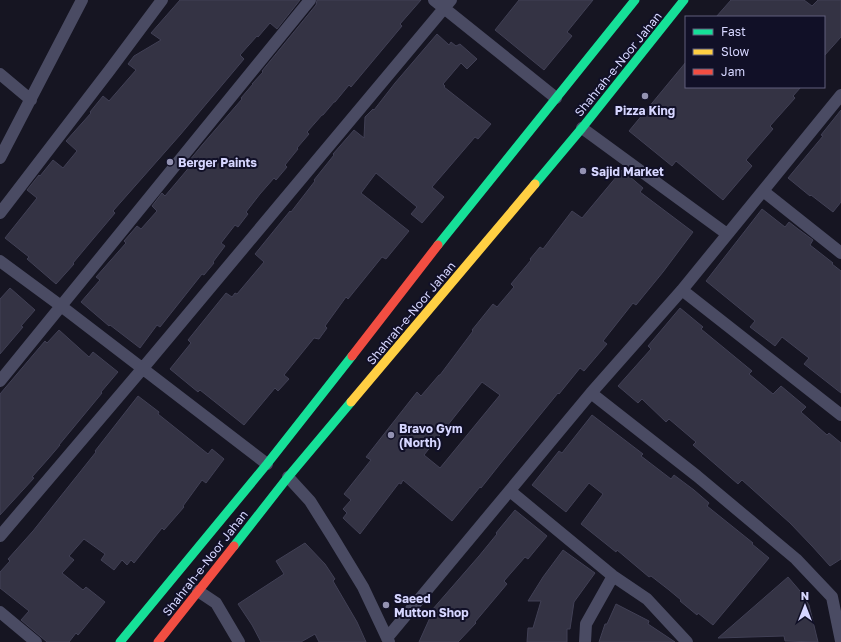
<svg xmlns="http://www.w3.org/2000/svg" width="841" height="642" font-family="'Golos Text',sans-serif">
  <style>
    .building { fill: #343344; stroke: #414055; fill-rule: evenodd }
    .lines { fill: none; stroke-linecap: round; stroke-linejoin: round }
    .street { stroke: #4a4b63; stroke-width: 12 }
    .fast { stroke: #16e098; stroke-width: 9 }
    .slow { stroke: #ffcf43; stroke-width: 9 }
    .jam { stroke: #f24e42; stroke-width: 9 }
    .poi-dot { fill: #9392b2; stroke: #111027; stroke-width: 1.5 }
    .labels { text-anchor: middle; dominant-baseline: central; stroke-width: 4; stroke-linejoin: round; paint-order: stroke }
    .street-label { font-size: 12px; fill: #d6d6ff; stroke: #111027 }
    .poi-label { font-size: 12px; font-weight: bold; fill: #d6d6ff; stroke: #111027; text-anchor: start }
  </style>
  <rect width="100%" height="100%" fill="#161522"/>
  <path class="building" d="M180,0H300L277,29L270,23L258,37L257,36L240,55L244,59L180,135L113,211L115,213L88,245L73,263L74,264L56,284L27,259L29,257L5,238L37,198L27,190L39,175L40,176L53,160L63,168L77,151L66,141L91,113L90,112L103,96L109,101L136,70L128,64L134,56L161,40L151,33Z
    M317,0H421L400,24L402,26L387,44L351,87L349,85L335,102H334L323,115H322L307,132L309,134L297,148L298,149L285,165L287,167L276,180L274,178L260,194L246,212L248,214L238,227L235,225L221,243L225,246L213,262L214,263L204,275L202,274L160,327L157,325L140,348L110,325L109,326L81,302L100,280L96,277L126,243L124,241L137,226L141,229L157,211L152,206L162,193L165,196L192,164L189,161L203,144L242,99L241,98L253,84H252L263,72L262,71L316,5Z
    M519,0H593L567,32L572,36L544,70L495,30Z
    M731,0H804L812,6L818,0H841V37L824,56V17H716Z
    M437,34L449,45L451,42L456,46L460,44L477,59L467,69L461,63L443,84L445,86L444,87L491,124L478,139L475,137L432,187L444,197L422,223L411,214L417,207L376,173L361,193L409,231L386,259L382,257L348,299L346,297L325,326L327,328L319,339L314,338L284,375L289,379L278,391L275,388L244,425L200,390L198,392L170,369L191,343L188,340L226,293L232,297L235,293L237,294L264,262L255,254L290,211L291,212L315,181L314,180L334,155L333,154L354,130L364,138L365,117L373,109L374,110L395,83Z
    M686,62V87H801L793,96L795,98L770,126L773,129L746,160L752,166L723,200L676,161L672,166L629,131Z
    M841,110V202L833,212L811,195L810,196L788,178L823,136L821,135Z
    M622,170L643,188L640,192L693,232L663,272L636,305L633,303L603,341L607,344L584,371L580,368L559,394L558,393L500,464L481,488L480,487L452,521L403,480L401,484L399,483L360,534L343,518L347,513L343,509L351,500L344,494L371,460L366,457L417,392L421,396L439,375H440L473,331L472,330L493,304L497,307L514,287L511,284L531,260L530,259L540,247L543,249L572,211L582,218ZM482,382L500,395L440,468L424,455Z
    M762,209L785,227L789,222L798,229L813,240L810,245L833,263L832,264L841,271V393L804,364L809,358L782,337L775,346L750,327L755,321L706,281Z
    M10,288L35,310L21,326L23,327L0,354V299Z
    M680,308L703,327L701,329L752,371L749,374L773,394L781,386L806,407L801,412L827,435L829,433L841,443V559L830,566L812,546L790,523L742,480L738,484L693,445L696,442L669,419L666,422L642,399L638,403L618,386L651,349L648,346Z
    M59,330L89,357L93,352L118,372L101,392L102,393L59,445H60L48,459L32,477L34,478L0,515V394L45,341L47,343Z
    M138,396L159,412L158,414L208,454L212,449L224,459L206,483L202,480L183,506L184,507L164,530L162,528L134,563L131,560L127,565L122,560L114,570L101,560L105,554L84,539L69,556L74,560L62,573L83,590L86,587L105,602L83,629L78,635L76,633L69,642H47L21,620L29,611L0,588V572L10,561L8,559L33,531L96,452L95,451Z
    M592,415L643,454L641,456L671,479L674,475L694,490L709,503L707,506L753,543L752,544L769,558L713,625L698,613L697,615L680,601L681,600L669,590L651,576L649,577L617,550L616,552L581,524L603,494L589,483L566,512L532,485L559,451L562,453Z
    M515,510L547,536L528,559L525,557L504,581L507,584L475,622L476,623L458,642H419L433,611L432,610L479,556L497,534L496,533Z
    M305,543L325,564L335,579L333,581L357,622L366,642H319L315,634L301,642H261L252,625L238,604L284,574L276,561Z
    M563,550L595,573L574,602L570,629H567V642H527L528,628H533L541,601H528L543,577Z
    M788,577L800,591L809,605L818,642L785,641L784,636L718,638Z
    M616,604L649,621L648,624L675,642H599L605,624H607Z"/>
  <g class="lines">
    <path class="street" d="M434,0L556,98
      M0,74L31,100
      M582,128L727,234
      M0,158L82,0
      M763,191L841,253
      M0,213L109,71L162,0
      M0,261L61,306L267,464
      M682,290L841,415
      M0,381L310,0
      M591,393L697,476L796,559L832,597L841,641
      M288,477L310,501L332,536L363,587L389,642
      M510,491L613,576L647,599L687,642
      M0,536L143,368L451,0
      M198,591L216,603L239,642
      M0,612L36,642
      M387,638L591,393L682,290L841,95
      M585,642L586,624L613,576"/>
    <path class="fast" d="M535,184L582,128L684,0
      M438,245L635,0
      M234,546L288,477L351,402
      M120,642L267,464L352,356"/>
    <path class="slow" d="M351,402L535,184"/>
    <path class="jam" d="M352,356L438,245
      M158,642L234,546"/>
  </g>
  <g class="poi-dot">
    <circle cx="645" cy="96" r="4"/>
    <circle cx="170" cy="162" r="4"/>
    <circle cx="583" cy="171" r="4"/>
    <circle cx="391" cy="435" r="4"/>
    <circle cx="386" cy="605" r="4"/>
  </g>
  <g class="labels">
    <g class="street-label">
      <text transform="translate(618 64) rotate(-51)">Shahrah-e-Noor Jahan</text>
      <text transform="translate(411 313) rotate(-50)">Shahrah-e-Noor Jahan</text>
      <text transform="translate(205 563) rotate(-52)">Shahrah-e-Noor Jahan</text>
    </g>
    <g class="poi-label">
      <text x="645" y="110" text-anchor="middle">Pizza King</text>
      <text x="178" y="162">Berger Paints</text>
      <text x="591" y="171">Sajid Market</text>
      <text x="399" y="428">Bravo Gym<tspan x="399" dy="14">(North)</tspan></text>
      <text x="394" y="598">Saeed<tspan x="394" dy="14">Mutton Shop</tspan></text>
    </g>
  </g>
  <rect x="685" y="16" width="140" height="72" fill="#111027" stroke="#605f7d"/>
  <rect x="693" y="29" width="20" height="6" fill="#16e098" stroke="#605f7d"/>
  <text x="721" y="36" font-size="12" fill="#d6d6ff">Fast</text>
  <rect x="693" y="49" width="20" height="6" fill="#ffcf43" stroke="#605f7d"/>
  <text x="721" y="56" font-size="12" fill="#d6d6ff">Slow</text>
  <rect x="693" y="69" width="20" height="6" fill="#f24e42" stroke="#605f7d"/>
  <text x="721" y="76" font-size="12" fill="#d6d6ff">Jam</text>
  <g transform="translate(805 606)" stroke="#111027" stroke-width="3" paint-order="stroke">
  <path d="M0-3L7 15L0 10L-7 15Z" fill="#d6d6ff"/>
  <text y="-6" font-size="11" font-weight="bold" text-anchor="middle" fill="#d6d6ff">N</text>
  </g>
</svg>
